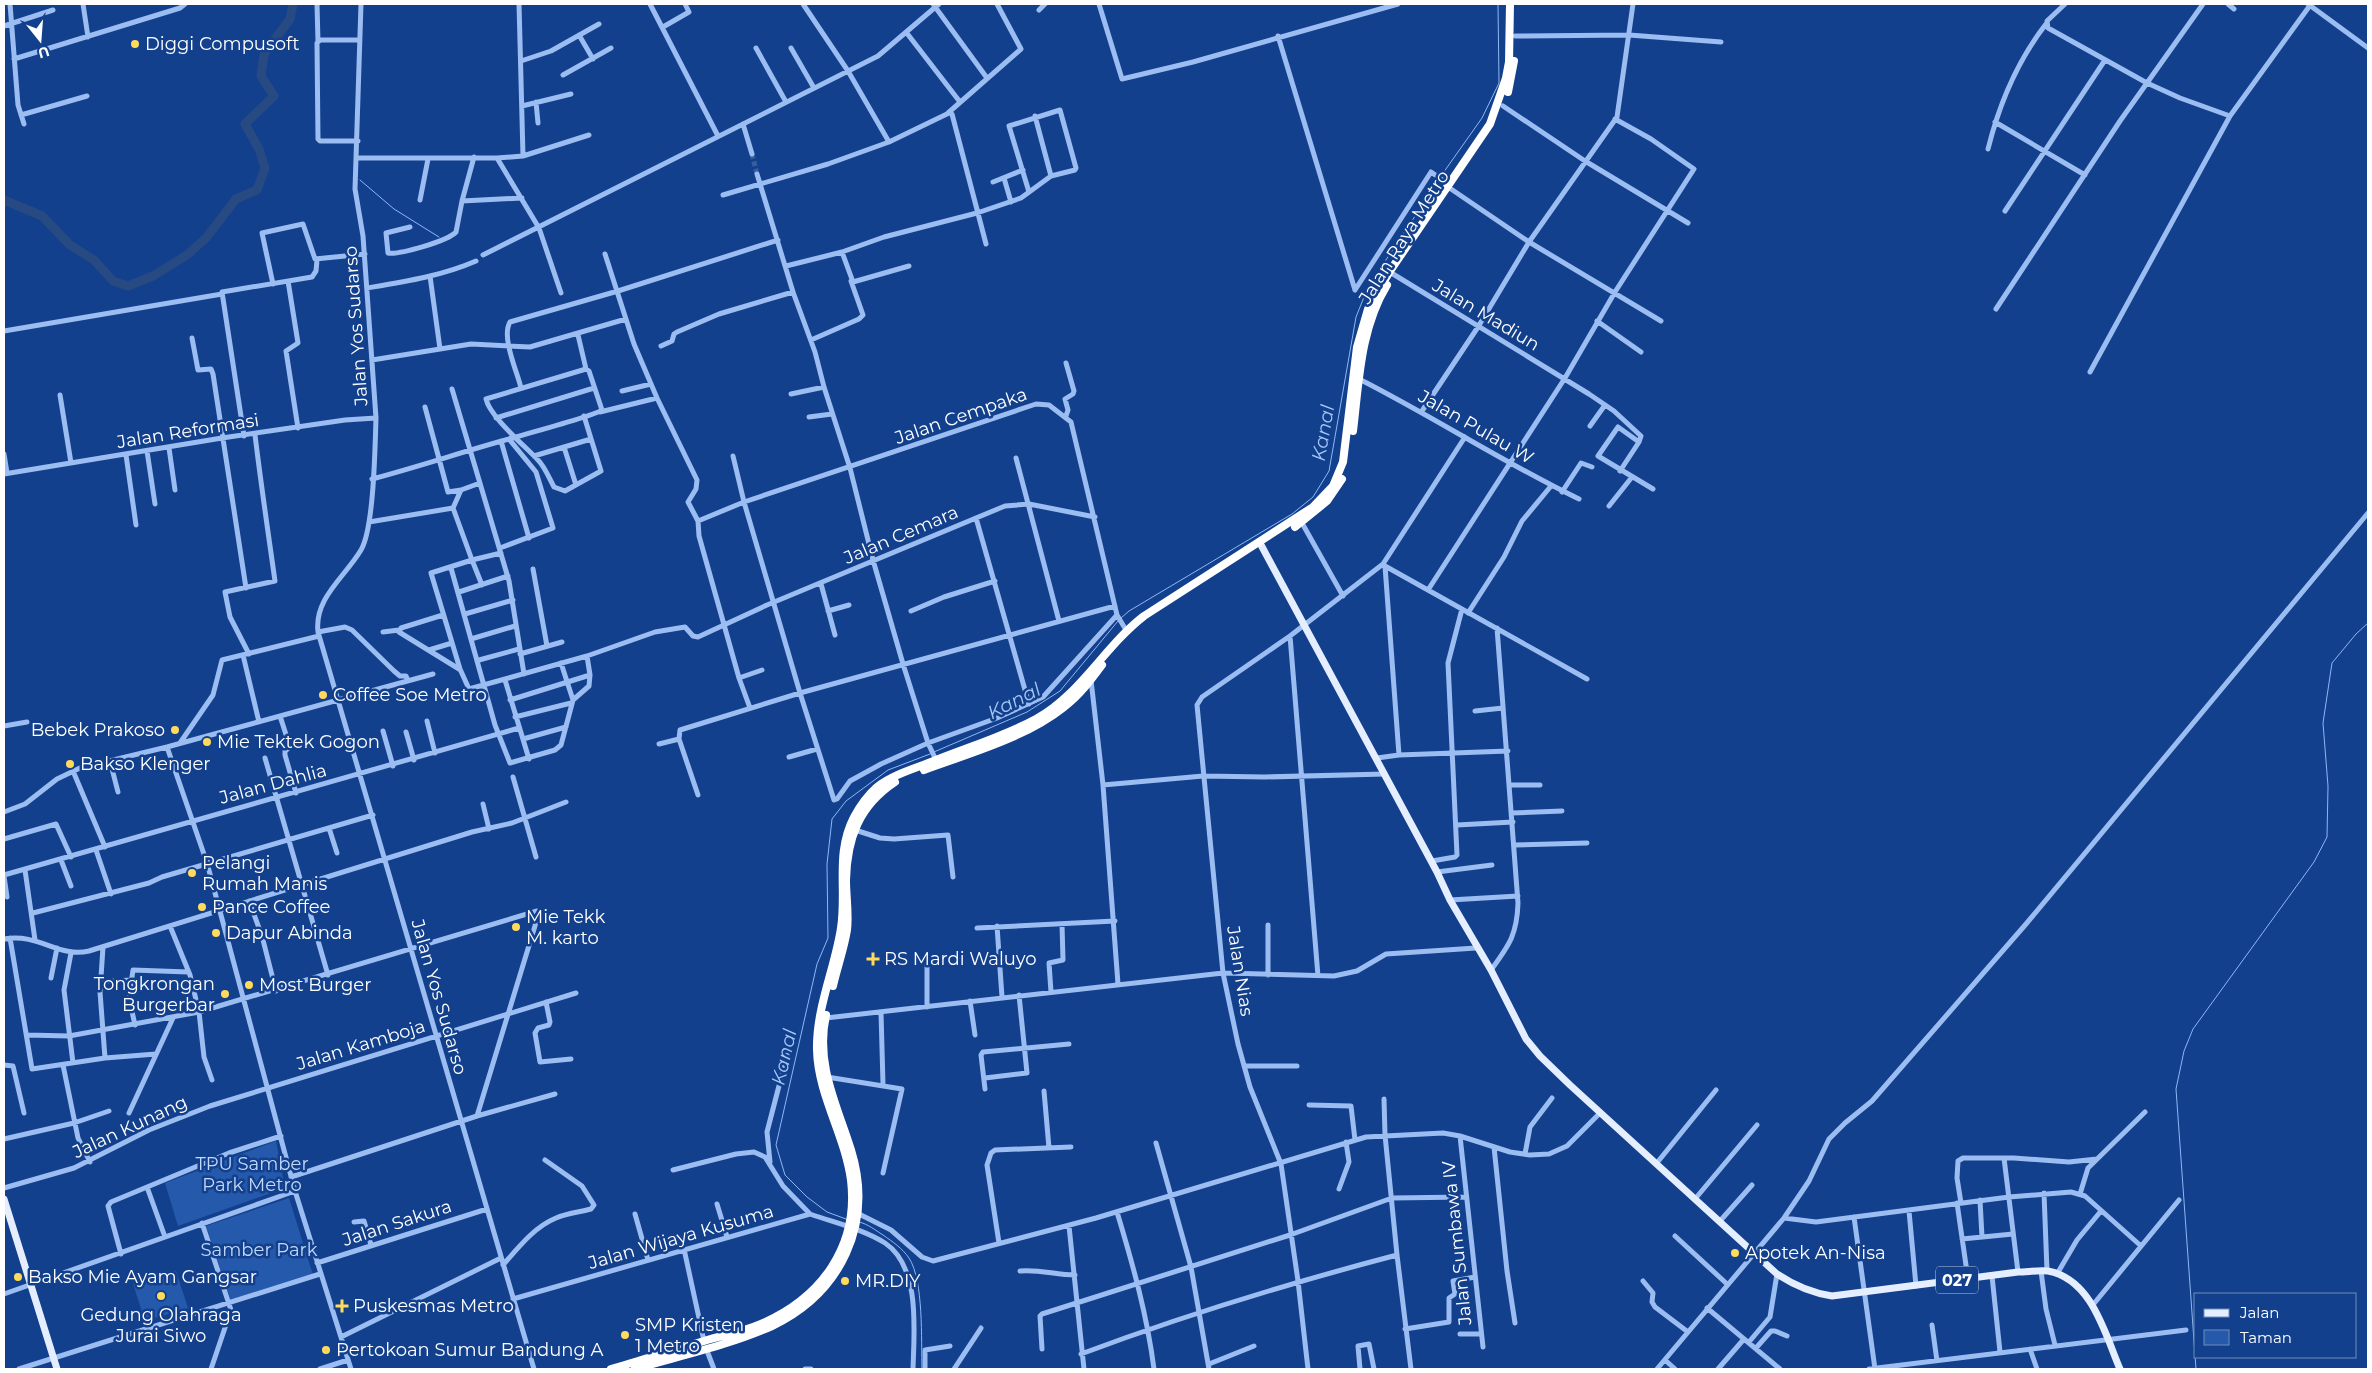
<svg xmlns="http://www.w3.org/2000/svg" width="2372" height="1373" font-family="Montserrat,sans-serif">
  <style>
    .green { fill: #2459ac }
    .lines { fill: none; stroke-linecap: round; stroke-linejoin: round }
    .stream { stroke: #8db7f4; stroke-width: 1 }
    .river { stroke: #274a83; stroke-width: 9 }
    .minor-tunnel { stroke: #365d9e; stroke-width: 5; stroke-dasharray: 5 2.5; stroke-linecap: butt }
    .minor { stroke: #9bbdf1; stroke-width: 5 }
    .major { stroke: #e5eeff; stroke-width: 7 }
    .highway { stroke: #fff; stroke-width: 8 }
    .poi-dot { fill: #ffda5b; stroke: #13408d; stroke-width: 2 }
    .labels { text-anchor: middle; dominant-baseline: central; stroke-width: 5; stroke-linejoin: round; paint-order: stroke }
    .shield { fill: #13408d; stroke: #b8c6dd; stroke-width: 1 }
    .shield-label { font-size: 16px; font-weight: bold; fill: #fff }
    .poi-label { font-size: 18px; fill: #fff; stroke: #13408d; text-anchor: start }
    .street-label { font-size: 18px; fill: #fff; stroke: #13408d }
    .park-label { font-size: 18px; fill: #c2d9fc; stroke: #13408d }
    .water-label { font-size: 19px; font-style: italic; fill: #a7c7f8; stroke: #13408d }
  </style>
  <rect width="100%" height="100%" fill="#13408d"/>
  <path class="green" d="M276,1141L285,1188L178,1226L165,1183Z
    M289,1198L313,1275L231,1301L206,1226Z
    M176,1271L188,1308L145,1321L133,1284Z"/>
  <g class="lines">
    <path class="stream" d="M1441,176L1482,118L1499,83L1498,4
      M360,180L394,209L439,237
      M1121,618L1129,611L1292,514L1313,497L1329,471L1356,317L1368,287L1439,180
      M934,752L1027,712L1060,691L1118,621
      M846,1219L827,1212L807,1197L785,1175L776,1145L817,964L828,938L827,864L832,819L846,801L888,770L930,754
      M859,1222C868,1224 875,1230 883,1235C893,1242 902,1248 909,1258C924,1281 921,1341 922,1369
      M2196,1369L2176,1089L2184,1051L2193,1029L2314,862L2327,837L2328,786L2323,723L2332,663L2356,634L2368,623"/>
    <path class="river" d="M4,200L42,216L70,245L94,260L113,281L128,286L153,276L187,255L206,238L236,199L257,190L265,168L259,149L245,124L274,96L261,76L264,54L290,19L293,4"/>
    <path class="minor-tunnel" d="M752,154L757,174"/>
    <path class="minor" d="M10,4L18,105L24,124
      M83,4L88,37
      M317,4L318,42
      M361,4L355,189L363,236L376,418C375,447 374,528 361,550C345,577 314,598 318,632L534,1369
      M519,4L523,156
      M650,4L718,136
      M803,4L848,71L889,142
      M933,4L987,78
      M1099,4L1122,79L1193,62L1398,4
      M2065,4L2047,21L2048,28L2147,83L2180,98L2230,116
      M2228,4L2234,9
      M2308,4L2368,48
      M1039,10L1045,4
      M4,26L53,10
      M663,27L689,12L685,4
      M906,32L960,102
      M579,35L593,59
      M1278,36L1355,290
      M1515,36L1629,35L1721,42
      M756,48L786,102
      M791,48L814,88
      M14,59L180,8L185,4
      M521,61L551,51L599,24
      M563,75L611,48
      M536,102L538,123
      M522,106L571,94
      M1503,106L1585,161L1688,223
      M948,113L1021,49L997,4
      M21,115L87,96
      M1035,116L1051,176
      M1995,122L2085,175
      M743,124L752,154
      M358,141H320L318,139L317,43L320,40H360
      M1988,149C1999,105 2018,60 2046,24
      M474,157L462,201L522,198
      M357,158H497L539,228L561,293
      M497,158L523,156L589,135
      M757,174L793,292L815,352L824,387L850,468L873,560L903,664L928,743L936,760
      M1004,178L1011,202
      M993,182L1023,170
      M1451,189L1529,242L1661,321
      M723,195L828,164L889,142L949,113L952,114L986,244
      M420,200L428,159
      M2005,211L2105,60
      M410,227L386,233L388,253C399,255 448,241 456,232L462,201
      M842,252L853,282L909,266
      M605,254L634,344L657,398L697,480L696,489L688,502L698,521
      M483,255L878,56L939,4
      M786,266L842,252L884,237L977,213L1021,198L1051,176L1075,170L1076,168L1060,110L1009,126L1029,192
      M1393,274L1589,394L1614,411L1641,436L1639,442
      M430,276L440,349
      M288,281L298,343L286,351L298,428
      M273,284L262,233L303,224L315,259L365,254
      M367,288C403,282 442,276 476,261
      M1355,290L1431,172L1448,184
      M1996,309L2120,121L2203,4
      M1597,321L1641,352
      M4,331L222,294
      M578,335L586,369
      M192,338L198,370L211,369L213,374L246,588
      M811,340L859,319L863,315L851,281
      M661,346L672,341L674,334L677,332L719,314L793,292
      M372,360L471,344L530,347L626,319
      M2090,372L2230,116L2311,4
      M1359,379C1434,417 1504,463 1579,499
      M521,388C517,371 501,337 510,322L618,291L778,240
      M452,389L509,581L524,674
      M622,391L651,384
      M791,394L824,387
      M60,395L71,463
      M425,407L448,492L461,490
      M1422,411L1478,327L1529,242L1617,117L1633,4
      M600,412L657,398
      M1066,416L1068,410L1065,399L1073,394L1074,391L1066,363
      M809,417L832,414
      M496,418L594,388
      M1590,426L1605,405
      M244,436L222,292L312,277L316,271L317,260
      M501,441L529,538
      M564,447L576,485
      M169,448L175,490
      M147,451L155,504
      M4,454L7,473
      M126,455L136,525
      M534,456L591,439
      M733,456L744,502L800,693L834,800L837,799L850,781L881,764L928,743L997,718L1043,697L1117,615
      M1016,458L1059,621
      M1620,471L1639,442L1618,427L1598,456L1653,489
      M4,474L222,438L345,420L376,418
      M372,479C421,466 468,450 516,437C529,433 597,415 602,410L589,371L586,369L486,399C490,417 525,446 538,460C545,467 549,478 554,487L565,491L601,471L584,416
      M480,483L461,490L453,508L472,560L431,573L460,669L469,689L587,656L655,632L685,627L693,636L698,637L767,605L1005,506L1029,504L1095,517
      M1562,492L1581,463L1592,467
      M1609,506L1632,477
      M976,518L1029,704
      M369,522L453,508
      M1302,523L1343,596
      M500,548L553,528L536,472L509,439
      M1383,565L1385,566L1399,755
      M1385,566L1587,679
      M451,568L495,725L510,763L555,750L561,745L573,700L589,686L590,675L587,656
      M533,569L547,646
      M821,584L835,635
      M482,585L472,560L501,553
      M1428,590L1565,378L1615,292L1694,169L1651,139L1615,119
      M459,592L508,576
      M828,611L849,605
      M911,611L944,597L995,581
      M1468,613L1504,557L1522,521L1551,486
      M465,614L513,600
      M443,615L401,628L399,632L459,669
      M318,632L345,627L352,630L394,671L400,676H406L408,681
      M383,632L399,630
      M1290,636L1318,976
      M471,639L515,626
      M429,650L452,643
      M249,654L230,617L225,592L275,581C268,532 261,484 255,435
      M520,654L562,642
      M243,655L259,722
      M479,660L519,649
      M561,663L573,700
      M739,678L762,670
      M505,680L529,759
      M1091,680L1103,785L1118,984
      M510,700L590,675
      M750,708L739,678L699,536L698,521L744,502L1036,404L1049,405L1071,422L1117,615L1126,630
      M1475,711L1503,708
      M280,716L290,747L285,751V755L296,793
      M515,717L571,703
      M427,721L435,753
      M4,726L27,722
      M383,731L393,766
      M406,732L414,760
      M523,739L566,727
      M180,743L213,695L222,660L319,636
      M659,744L679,739
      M167,747L207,863L295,1191L351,1369
      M789,757L817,749
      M265,758L328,975
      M1377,758L1399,755L1508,751
      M110,761L118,792
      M73,771L105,847
      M513,777L536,857
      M1103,785L1203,776L1265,777L1385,774
      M1510,785H1540
      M698,795L679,739L680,730L800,693L1115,606
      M483,804L489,829
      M4,812L25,804L57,779L80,768L167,747L433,674
      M1512,813L1562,811
      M1457,825L1513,822
      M329,828L337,853
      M855,830L880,838L894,839L948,835L953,877
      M4,839L56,824L71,857
      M1514,845L1587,843
      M96,850L111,894
      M61,860L71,886
      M1432,861L1455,857L1457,855L1448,663L1462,609
      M25,870L35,940
      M1437,872L1492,865
      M4,875L519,728
      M4,876L7,897
      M1450,900L1518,896
      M249,901L262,936L276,991
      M33,913L149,883L162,877L373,815
      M1268,925V975
      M170,926L190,975L199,1012L204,1057L212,1080
      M997,926L1002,997
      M977,928L1115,921
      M10,938L32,1069L105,1058L156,1054
      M4,939C40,933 58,958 89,951L472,832L512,823L566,802
      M103,947L100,992L105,1058
      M71,953L64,990L73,1063
      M927,955V1007
      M1491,970C1509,945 1517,935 1518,903L1497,628
      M51,978L57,948
      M101,982L130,980
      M1051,992L1049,963L1063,960L1062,924
      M970,1001L975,1035
      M546,1002L550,1022L549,1025L538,1028L535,1033L540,1062L571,1059
      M881,1012L883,1084
      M826,1018L1223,973L1334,976L1357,971L1386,954L1476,948
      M135,1025L129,998L133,970L188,972
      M27,1035L69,1036L199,1012L537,911L538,916L477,1116L291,1177
      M4,1065L13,1066L24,1113
      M63,1065L78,1138L90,1162
      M1244,1066H1297
      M827,1077L902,1089L883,1173
      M985,1078L1027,1073L1019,995
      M985,1089L981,1055L983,1052L1069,1044
      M1044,1091L1049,1148
      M1309,1105L1351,1106L1355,1140
      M129,1113L173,1018
      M477,1116L555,1094
      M1460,1136L1483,1347
      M4,1139L74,1123L109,1111
      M1156,1143L1191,1267L1209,1369
      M1494,1147L1507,1271L1515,1323
      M1525,1154L1530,1127L1552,1098
      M2004,1158L2018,1272
      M770,1162L767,1132L787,1055
      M1656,1164L1716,1090
      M673,1170L736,1154L754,1152L765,1157L783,1186L810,1214
      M147,1187L165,1237
      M4,1188L74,1168L149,1130L210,1106L576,993
      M1339,1189L1349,1162L1346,1142
      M2044,1193L2047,1271
      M2080,1194L2088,1168L2145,1112
      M1695,1199L1757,1125
      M1980,1200L1982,1237
      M1957,1203L1968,1279
      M1961,1203L1957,1178L1958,1161L1963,1158H2014L2069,1162L2097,1159
      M717,1204L727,1237
      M1909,1211L1916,1286
      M855,1212L891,1230L922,1257L933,1261L1096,1218L1366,1137L1443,1133L1460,1136L1510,1152L1530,1155L1549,1154L1567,1146L1600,1113
      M1117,1212C1133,1265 1147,1315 1154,1369
      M635,1214L648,1260
      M1854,1217L1875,1369
      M1784,1218L1816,1222L2009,1197L2071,1192L2085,1196L2141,1246
      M1720,1221L1752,1185
      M354,1222L364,1221L371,1245
      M202,1223L231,1310L211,1369
      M1069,1226L1084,1369
      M1675,1236L1727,1284
      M1962,1239L2013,1234
      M999,1243L987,1165L991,1153L995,1150L1071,1147
      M684,1249L704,1341
      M121,1254L108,1206L111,1202L229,1153L281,1136
      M1397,1255L1411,1369
      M317,1263L487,1209
      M503,1265C518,1248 534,1227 556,1218C567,1213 580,1212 591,1209L594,1205L582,1186L545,1160
      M1020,1271C1039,1269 1056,1275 1075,1275
      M2041,1271L2046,1309L2055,1345
      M2057,1274L2077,1240L2101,1211
      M1992,1276L2000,1352
      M1643,1281L1653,1293L1652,1302L1655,1307L1688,1332
      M4,1294L295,1191
      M513,1299L810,1214C835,1223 863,1229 885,1243C921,1267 914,1332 913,1369
      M2092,1306L2179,1200
      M1707,1308L1780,1369
      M1932,1325L1937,1361
      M1405,1329L1449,1322V1298L1455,1294L1453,1281L1475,1277
      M1460,1334H1481
      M341,1337L501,1258
      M1749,1342L1770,1317L1777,1274
      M706,1348L714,1369
      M1756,1348L1771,1331H1775L1787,1336
      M1042,1349L1040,1316L1042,1314L1290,1235L1392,1198L1466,1197
      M2030,1349L2037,1369
      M1081,1354C1185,1315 1290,1283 1397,1255L1385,1135L1384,1099
      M1665,1360L1675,1369
      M1209,1364L1254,1346
      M19,1369L320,1274
      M320,1369L348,1360
      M805,1369H811
      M925,1369V1350L950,1346
      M954,1369L981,1328
      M1308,1369L1298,1281L1281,1164L1250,1087L1238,1044L1223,973L1197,705L1202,697L1290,636L1383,564L1465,437
      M1360,1369L1358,1346L1369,1344L1374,1369
      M1657,1369L1784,1218L1809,1181L1829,1139L1845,1123L1872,1101L2026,924L2368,513
      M1718,1369L1744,1339
      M1869,1369L2186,1330"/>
    <path class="major" d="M1260,543L1437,872L1450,900L1491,970L1526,1039L1540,1056L1570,1085L1777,1274C1795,1286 1811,1293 1832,1296L2018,1272C2027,1272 2038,1270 2048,1271C2092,1279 2105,1334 2120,1369
      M4,1199L57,1369"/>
    <path class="highway" d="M1508,92L1514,61
      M1353,431C1359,382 1360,329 1387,285
      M1295,527L1327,501L1342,479
      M924,770C970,753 1025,738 1064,707C1079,696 1091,680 1102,665
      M833,986C837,968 844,949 847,930C849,914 846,897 846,880C847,838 859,806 895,782
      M611,1369C642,1360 673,1350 704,1341C723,1335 743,1332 761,1324C821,1298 859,1247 851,1180C845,1135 818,1095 817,1050C816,1008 835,968 841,928C847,890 835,853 854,817C860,806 868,795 877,787C892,775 913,769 931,762C965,748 1003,737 1036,719C1081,694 1104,647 1144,616L1313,507L1333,486L1343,462L1357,347L1368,309L1390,271L1490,124L1506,78L1509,62L1510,4
      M635,1369C679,1356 730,1345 772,1326C841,1293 874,1224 851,1150C837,1105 815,1064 826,1015"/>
  </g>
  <g class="poi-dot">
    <circle cx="135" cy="44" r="5"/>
    <circle cx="323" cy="695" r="5"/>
    <circle cx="175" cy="730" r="5"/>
    <circle cx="207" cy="742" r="5"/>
    <circle cx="70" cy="764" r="5"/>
    <circle cx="192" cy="873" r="5"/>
    <circle cx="202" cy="907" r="5"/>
    <circle cx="516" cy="927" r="5"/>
    <circle cx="216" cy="933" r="5"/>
    <path d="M870.5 951.5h5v5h5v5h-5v5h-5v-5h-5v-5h5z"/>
    <circle cx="249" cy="985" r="5"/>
    <circle cx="225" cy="994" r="5"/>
    <circle cx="1735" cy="1253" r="5"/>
    <circle cx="18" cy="1277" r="5"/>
    <circle cx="845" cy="1281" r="5"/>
    <circle cx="161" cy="1296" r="5"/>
    <path d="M339.5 1298.5h5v5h5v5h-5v5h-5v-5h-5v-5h5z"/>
    <circle cx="625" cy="1335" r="5"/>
    <circle cx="326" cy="1350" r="5"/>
  </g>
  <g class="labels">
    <rect class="shield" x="1936" y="1266.5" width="42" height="27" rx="4"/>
    <g class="shield-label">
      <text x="1957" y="1280">027</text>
    </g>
    <g class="poi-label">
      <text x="145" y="44">Diggi Compusoft</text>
      <text x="333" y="695">Coffee Soe Metro</text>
      <text x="165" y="730" text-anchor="end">Bebek Prakoso</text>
      <text x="217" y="742">Mie Tektek Gogon</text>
      <text x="80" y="764">Bakso Klenger</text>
      <text x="202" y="863">Pelangi<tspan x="202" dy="21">Rumah Manis</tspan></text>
      <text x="212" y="907">Pance Coffee</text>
      <text x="526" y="917">Mie Tekk<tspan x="526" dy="21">M. karto</tspan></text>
      <text x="226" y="933">Dapur Abinda</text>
      <text x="884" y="959">RS Mardi Waluyo</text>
      <text x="215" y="984" text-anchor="end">Tongkrongan<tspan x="215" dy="21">Burgerbar</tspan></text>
      <text x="259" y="985">Most Burger</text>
      <text x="1745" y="1253">Apotek An-Nisa</text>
      <text x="28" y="1277">Bakso Mie Ayam Gangsar</text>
      <text x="855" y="1281">MR.DIY</text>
      <text x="353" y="1306">Puskesmas Metro</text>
      <text x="161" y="1315" text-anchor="middle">Gedung Olahraga<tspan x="161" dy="21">Jurai Siwo</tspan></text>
      <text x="635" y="1325">SMP Kristen<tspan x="635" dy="21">1 Metro</tspan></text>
      <text x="336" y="1350">Pertokoan Sumur Bandung A</text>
    </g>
    <g class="street-label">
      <text transform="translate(1404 237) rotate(-58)">Jalan Raya Metro</text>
      <text transform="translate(1486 315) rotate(31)">Jalan Madiun</text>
      <text transform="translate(356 326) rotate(-94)">Jalan Yos Sudarso</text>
      <text transform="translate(961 416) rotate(-19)">Jalan Cempaka</text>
      <text transform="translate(1476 427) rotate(30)">Jalan Pulau W</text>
      <text transform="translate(188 431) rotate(-9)">Jalan Reformasi</text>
      <text transform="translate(901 535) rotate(-23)">Jalan Cemara</text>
      <text transform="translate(273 784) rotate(-15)">Jalan Dahlia</text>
      <text transform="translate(1240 971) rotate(81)">Jalan Nias</text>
      <text transform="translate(439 997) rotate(74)">Jalan Yos Sudarso</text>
      <text transform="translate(361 1045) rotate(-17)">Jalan Kamboja</text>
      <text transform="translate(130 1127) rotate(-25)">Jalan Kunang</text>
      <text transform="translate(397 1223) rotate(-18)">Jalan Sakura</text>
      <text transform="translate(681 1237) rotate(-16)">Jalan Wijaya Kusuma</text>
      <text transform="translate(1457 1243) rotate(-96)">Jalan Sumbawa IV</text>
    </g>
    <g class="park-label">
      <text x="252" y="1164">TPU Samber<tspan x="252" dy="21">Park Metro</tspan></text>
      <text x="259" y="1250">Samber Park</text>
    </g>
    <g class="water-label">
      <text transform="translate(1323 433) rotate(-80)">Kanal</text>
      <text transform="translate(1014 701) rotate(-27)">Kanal</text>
      <text transform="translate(784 1057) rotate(-77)">Kanal</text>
    </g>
  </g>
  <rect width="2372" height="1373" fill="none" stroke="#ffffff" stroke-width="10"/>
  <rect x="2194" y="1293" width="162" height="65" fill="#13408d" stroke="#718cbb"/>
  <rect x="2204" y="1309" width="25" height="8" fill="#e5eeff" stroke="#718cbb"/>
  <text x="2240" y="1318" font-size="15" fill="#ffffff">Jalan</text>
  <rect x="2204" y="1330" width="25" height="15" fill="#2459ac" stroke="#718cbb"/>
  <text x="2240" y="1343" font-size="15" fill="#ffffff">Taman</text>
  <g transform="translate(40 40) rotate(163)" stroke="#13408d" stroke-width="4" paint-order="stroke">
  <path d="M0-4L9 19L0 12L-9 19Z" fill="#ffffff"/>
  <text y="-8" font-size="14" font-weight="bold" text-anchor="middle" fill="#ffffff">U</text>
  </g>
</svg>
